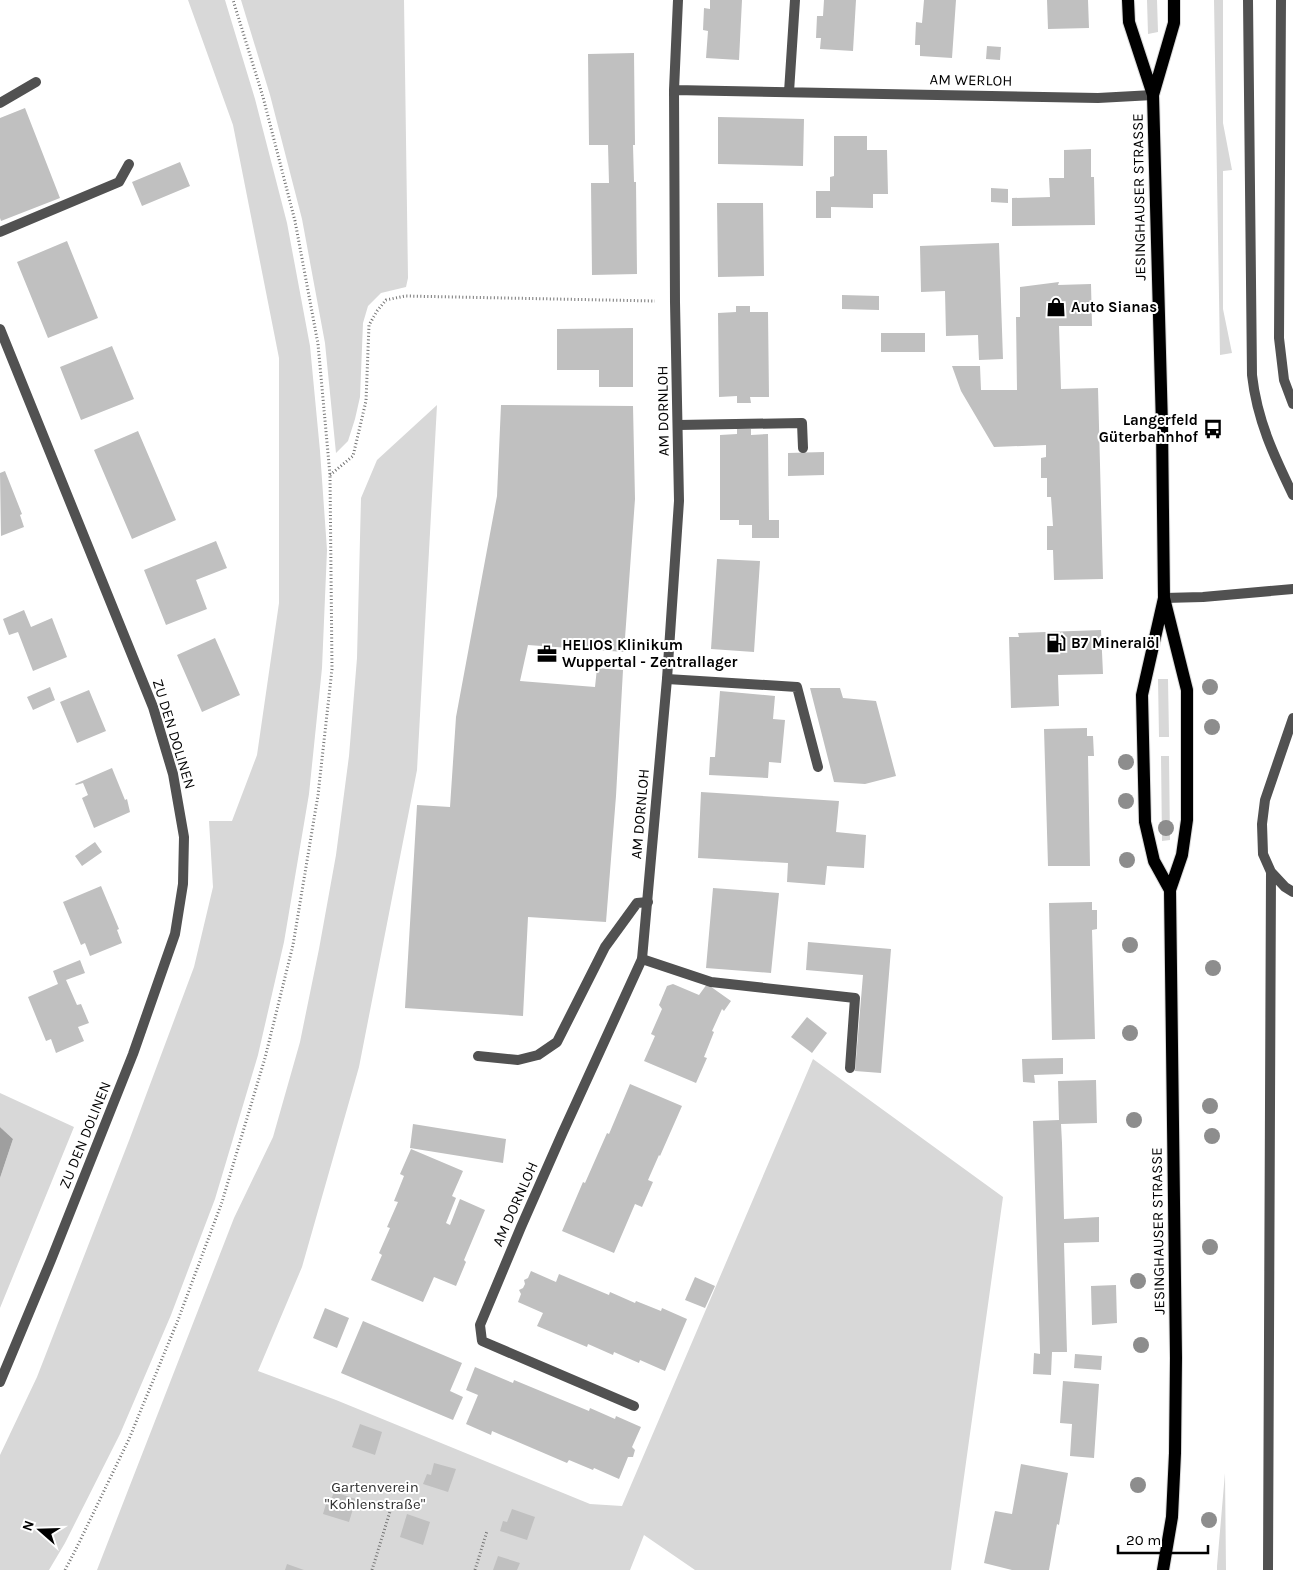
<svg xmlns="http://www.w3.org/2000/svg" width="1293" height="1570" font-family="Karla,sans-serif">
  <style>
    .green { fill: #d8d8d8 }
    .water { fill: #9f9f9f }
    .building { fill: #c0c0c0 }
    .lines { fill: none; stroke-linecap: round; stroke-linejoin: round }
    .primary-casing { stroke: #dbdbdb; stroke-width: 14 }
    .path { stroke: #737373; stroke-width: 3; stroke-dasharray: 1 2.5; stroke-linecap: butt }
    .service { stroke: #515151; stroke-width: 10 }
    .minor { stroke: #515151; stroke-width: 10 }
    .primary { stroke: #000; stroke-width: 12 }
    .tree { fill: #8d8d8d }
    .labels { text-anchor: middle; dominant-baseline: central; stroke-width: 4; stroke-linejoin: round; paint-order: stroke }
    .street-label { font-size: 15px; fill: #000; stroke: #fff }
    .poi-label { font-size: 15px; font-weight: bold; fill: #000; stroke: #fff; text-anchor: start }
    .park-label { font-size: 15px; fill: #2f2f2f; stroke: #fff }
  </style>
  <rect width="100%" height="100%" fill="#fff"/>
  <path class="green" d="M188,0H225L255,99L287,223L310,346L320,451L327,550L322,668L309,794L284,942L258,1055L215,1199L171,1315L120,1434L65,1543L49,1570H0V1455L37,1377L130,1138L194,967L213,887L209,821H232L257,755L279,603V358L233,125Z
    M241,0H404L408,278L406,287L381,293L368,306L363,323L360,397L355,419L348,441L336,453L325,343L302,219L270,95Z
    M1147,0H1157L1158,32L1148,34Z
    M1214,0H1223V123L1232,170L1223,171V309L1232,353L1220,355Z
    M437,405L417,770L359,1067L302,1267L258,1371L336,1400L590,1504L622,1506L813,1059L1003,1197L951,1570H695L644,1535L630,1570H97L234,1218L273,1137L300,1042L319,949L336,855L349,756L357,658L361,498L377,460Z
    M1158,679H1168L1169,737H1159Z
    M1161,756H1169L1170,840L1162,841Z
    M0,1093L74,1127L0,1308V1178L13,1139L0,1127Z
    M1225,1473L1226,1570H1217V1566Z"/>
  <path class="water" d="M0,1127L13,1139L0,1178Z"/>
  <path class="building" d="M710,0H742L739,60L706,58L708,31L703,30L704,8L710,9Z
    M824,0H856L853,51L820,49L821,38H816L817,16H823Z
    M924,0H956L952,58L920,56V45H915L916,22L922,23Z
    M1047,0H1088L1089,28L1048,29Z
    M987,46L1001,47L1000,60L986,59Z
    M634,53L635,145H633L634,182H636L637,274L592,275L591,183H609L608,145H589L588,54Z
    M25,108L60,198L1,221L0,218V118Z
    M718,117L804,119L803,166L718,164Z
    M834,136H867V150H887L888,194H873V208L831,207V218H816V191H830V177L834,176Z
    M1091,149V177H1094L1095,225L1012,226V198L1050,197L1049,178H1064V150Z
    M180,162L190,186L142,206L132,182Z
    M991,188L1008,189V203L991,202Z
    M717,203H763L764,276L718,277Z
    M67,241L98,318L48,338L17,262Z
    M999,243L1003,359L979,360L978,335L946,336L945,291L921,292L920,246Z
    M1059,282L1058,285L1091,284L1092,326H1059L1061,389L1098,388L1103,579L1054,580L1053,550H1047V526H1053L1051,497H1047V478H1041V458L1046,457V445L994,447L961,391L952,366H980L981,390H1017L1016,317H1020V287Z
    M842,295L879,296V310L842,309Z
    M736,306H750V312H768L769,397H750L751,403H737V396L719,397L718,313L736,312Z
    M633,328V387H599V370H557V329Z
    M881,333H925V352H881Z
    M112,346L134,399L81,420L60,367Z
    M501,405L633,406L635,499L624,652L528,645L520,681L595,687L597,668L623,670L616,796L606,922L528,917L523,1016L405,1008L417,805L450,807L456,717L497,496Z
    M737,429H751V435L768,434L769,520H779V538H752V525H739V520H720V435L737,434Z
    M138,431L176,520L132,539L94,450Z
    M824,452V475L788,476V453Z
    M5,471L22,514L20,515L24,527L1,536L0,473Z
    M216,541L227,568L196,580L207,609L166,625L144,570Z
    M717,559L760,561L754,652L711,649Z
    M24,610L31,627L52,618L67,657L33,671L18,632L9,635L3,619Z
    M1101,630L1103,674L1058,675L1059,706L1011,708L1009,637H1019L1018,633Z
    M215,638L240,695L202,712L177,655Z
    M50,687L55,700L33,710L27,697Z
    M810,688H840L843,698L876,701L896,776L865,784L834,782Z
    M89,690L106,731L77,743L60,702Z
    M720,691L775,696L773,719L785,720L781,763L769,762L768,778L709,775L710,757H715Z
    M1087,728V736H1093L1094,756H1088L1090,866H1048L1044,729Z
    M112,768L125,800L127,799L130,812L94,828L82,798L88,795L83,783L76,785L75,784Z
    M701,792L839,801L836,832L866,835L864,868L827,866L825,885L787,882L788,863L698,858Z
    M95,842L102,852L82,866L75,856Z
    M101,886L119,929L117,930L122,943L90,956L85,943L81,945L63,902Z
    M713,888L779,893L771,973L706,968Z
    M1092,902V910H1097V929L1092,930L1095,1039L1052,1040L1049,903Z
    M808,942L891,949L881,1073L855,1071L863,975L806,970Z
    M80,960L85,973L66,980L77,1005L81,1004L89,1023L78,1027L84,1041L56,1053L51,1039L46,1041L28,997L58,984L53,971Z
    M673,984L699,995L707,984L731,1001L724,1011L722,1009L712,1031L714,1032L704,1057L707,1058L696,1083L644,1061L655,1036L651,1034L662,1009L659,1005L667,986Z
    M807,1017L827,1033L812,1053L791,1037Z
    M1063,1058V1074L1034,1075L1035,1083L1023,1082L1022,1059Z
    M1096,1080L1097,1123L1061,1124L1062,1143L1064,1219L1099,1217V1242L1064,1243L1067,1352H1052L1051,1375L1033,1374L1034,1353L1040,1354V1352L1033,1121L1059,1120L1058,1081Z
    M630,1084L682,1106L660,1156L659,1155L648,1180L653,1182L642,1207L635,1204L614,1253L562,1231L583,1182L585,1183L607,1133L609,1134Z
    M413,1124L506,1139L503,1163L410,1148Z
    M411,1149L463,1171L452,1196L456,1198L446,1223L450,1225L460,1199L485,1210L464,1260L466,1262L456,1286L434,1277L423,1302L371,1280L382,1255L379,1253L390,1228L387,1227L398,1202L394,1201L404,1176L400,1174Z
    M531,1271L556,1282L559,1274L609,1295L610,1292L635,1303L636,1301L661,1311L662,1308L687,1319L665,1371L640,1360L639,1363L614,1352L613,1355L588,1344L587,1347L537,1326L543,1313L518,1302L521,1294L519,1290L523,1288L525,1284L524,1280L528,1278Z
    M695,1277L715,1286L705,1308L685,1300Z
    M1116,1285L1117,1323L1092,1325L1091,1286Z
    M325,1308L349,1318L337,1348L313,1338Z
    M363,1321L462,1363L450,1391L463,1397L453,1420L341,1373Z
    M1075,1354L1102,1356L1101,1370L1074,1368Z
    M475,1367L513,1383L514,1380L589,1411L590,1408L615,1419L616,1416L641,1427L632,1447L635,1450L633,1457H628L619,1479L594,1468L593,1470L569,1460L567,1463L492,1431L491,1435L466,1424L478,1395L466,1390Z
    M1063,1381L1099,1384L1094,1458L1070,1456L1072,1424L1060,1423Z
    M360,1424L382,1432L375,1455L352,1447Z
    M434,1463L456,1469L448,1492L423,1484L427,1474L431,1475Z
    M1021,1464L1068,1473L1059,1525L1057,1524L1049,1570H1012L984,1563L995,1511L1012,1514Z
    M334,1492L356,1499L349,1522L323,1514L326,1504L329,1505Z
    M512,1509L535,1517L527,1540L500,1531L503,1521L507,1522Z
    M407,1514L430,1522L423,1545L400,1537Z
    M498,1556L520,1563L517,1570H493Z
    M287,1564L304,1570H285Z"/>
  <g class="lines">
    <defs>
      <path id="primary" d="M1128,0L1129,22L1153,95L1162,426L1164,598L1142,695L1145,822L1154,861L1170,890
        M1153,95L1174,23V0
        M1163,1570L1172,1517L1175,1453L1176,1358L1170,890L1182,855L1187,820V690L1164,598"/>
    </defs>
    <use href="#primary" class="primary-casing"/>
    <path class="path" d="M330,475L353,456L366,401L369,325L377,311L386,300L405,296L655,301
      M65,1570L76,1549L129,1439L178,1320L222,1202L265,1058L293,945L318,795L332,669L330,475L318,344L295,221L263,97L233,0
      M372,1570L392,1505
      M475,1570L487,1531"/>
    <path class="service" d="M1248,0L1252,375C1257,420 1274,456 1293,495
      M1281,0L1279,338L1284,380L1293,404
      M0,103L36,82
      M0,232L119,182L129,164
      M678,425L802,423L803,448
      M1164,598L1203,597L1293,589
      M667,679L797,687L818,767
      M1293,718L1265,800L1262,824L1263,854L1271,872L1285,887L1293,892
      M642,959L711,982L855,998L850,1068
      M478,1056L518,1060L538,1055L557,1042L605,947L637,903L648,902
      M1268,1570L1271,872"/>
    <path class="minor" d="M678,0L674,90L1098,98L1153,95
      M789,92L795,0
      M0,329L153,707L173,774L184,837L183,884L175,934L133,1054L51,1260L0,1382
      M634,1406L482,1341L480,1325L521,1227L562,1134L642,959L667,679L679,501L675,302L674,90"/>
    <use href="#primary" class="primary"/>
  </g>
  <g class="tree">
    <circle cx="1210" cy="687" r="8"/>
    <circle cx="1212" cy="727" r="8"/>
    <circle cx="1126" cy="762" r="8"/>
    <circle cx="1126" cy="801" r="8"/>
    <circle cx="1166" cy="828" r="8"/>
    <circle cx="1127" cy="860" r="8"/>
    <circle cx="1130" cy="945" r="8"/>
    <circle cx="1213" cy="968" r="8"/>
    <circle cx="1130" cy="1033" r="8"/>
    <circle cx="1210" cy="1106" r="8"/>
    <circle cx="1134" cy="1120" r="8"/>
    <circle cx="1212" cy="1136" r="8"/>
    <circle cx="1210" cy="1247" r="8"/>
    <circle cx="1138" cy="1281" r="8"/>
    <circle cx="1141" cy="1345" r="8"/>
    <circle cx="1138" cy="1485" r="8"/>
    <circle cx="1209" cy="1520" r="8"/>
  </g>
  <defs>
    <symbol id="shop-bare" viewBox="-9 -9 18 18"><path d="M-5-2.5h2.3a2.7 3.5 0 0 1 5.4 0H5L5.5 6h-11ZM-1.5-2.5h3a1.5 2.3 0 0 0-3 0Z" fill="#000" stroke="#fff" stroke-width="2.5" paint-order="stroke"/></symbol>
    <symbol id="bus-bare" viewBox="-9 -9 18 18"><path d="M-5-6H5V4H4V6H2V4H-2V6H-4V4H-5ZM-3.5-4V0h7V-4ZM-3.5 1.2v1.5H-2V1.2ZM2 1.2v1.5H3.5V1.2Z" fill="#000" stroke="#fff" stroke-width="2.5" paint-order="stroke"/></symbol>
    <symbol id="fuel-bare" viewBox="-9 -9 18 18"><path d="M-5.5-6h7V0h2V4h1.3V-2.5L3-4.5l.8-.8L6-3V5H2.5V1h-1V6h-7ZM-4.2-4.7v3.2H.2V-4.7Z" fill="#000" stroke="#fff" stroke-width="2.5" paint-order="stroke"/></symbol>
    <symbol id="office-bare" viewBox="-9 -9 18 18"><path d="M-6-3h4V-5.5h4V-3h4V5H-6ZM-1-4.5V-3h2v-1.5ZM-6 0V1H6V0Z" fill="#000" stroke="#fff" stroke-width="2.5" paint-order="stroke"/></symbol>
  </defs>
  <g fill-rule="evenodd">
    <use href="#shop-bare" x="1042" y="293" width="28" height="28"/>
    <use href="#bus-bare" x="1199" y="415" width="28" height="28"/>
    <use href="#fuel-bare" x="1042" y="629" width="28" height="28"/>
    <use href="#office-bare" x="533" y="640" width="28" height="28"/>
  </g>
  <g class="labels">
    <g class="street-label">
      <text transform="translate(971 80) rotate(1)">AM WERLOH</text>
      <text transform="translate(1139 197) rotate(-91)">JESINGHAUSER STRASSE</text>
      <text transform="translate(663 411) rotate(-91)">AM DORNLOH</text>
      <text transform="translate(174 734) rotate(73)">ZU DEN DOLINEN</text>
      <text transform="translate(640 814) rotate(-85)">AM DORNLOH</text>
      <text transform="translate(85 1135) rotate(-68)">ZU DEN DOLINEN</text>
      <text transform="translate(515 1204) rotate(-66)">AM DORNLOH</text>
      <text transform="translate(1158 1231) rotate(-91)">JESINGHAUSER STRASSE</text>
    </g>
    <g class="poi-label">
      <text x="1071" y="307">Auto Sianas</text>
      <text x="1198" y="420" text-anchor="end">Langerfeld<tspan x="1198" dy="17">Güterbahnhof</tspan></text>
      <text x="1071" y="643">B7 Mineralöl</text>
      <text x="562" y="645">HELIOS Klinikum<tspan x="562" dy="17">Wuppertal - Zentrallager</tspan></text>
    </g>
    <g class="park-label">
      <text x="375" y="1487">Gartenverein<tspan x="375" dy="17">"Kohlenstraße"</tspan></text>
    </g>
  </g>
  <g transform="translate(40 1530) rotate(290)" stroke="#ffffff" stroke-width="4" paint-order="stroke">
  <path d="M0-4L9 19L0 12L-9 19Z" fill="#000000"/>
  <text y="-8" font-size="14" font-weight="bold" text-anchor="middle" fill="#000000">N</text>
  </g>
  <path d="M1118 1545v8h90v-8" fill="none" stroke="#000000" stroke-width="2.5"/>
  <text x="1126" y="1545" font-size="15" fill="#000000" stroke="#ffffff" stroke-width="4" paint-order="stroke">20 m</text>
</svg>
